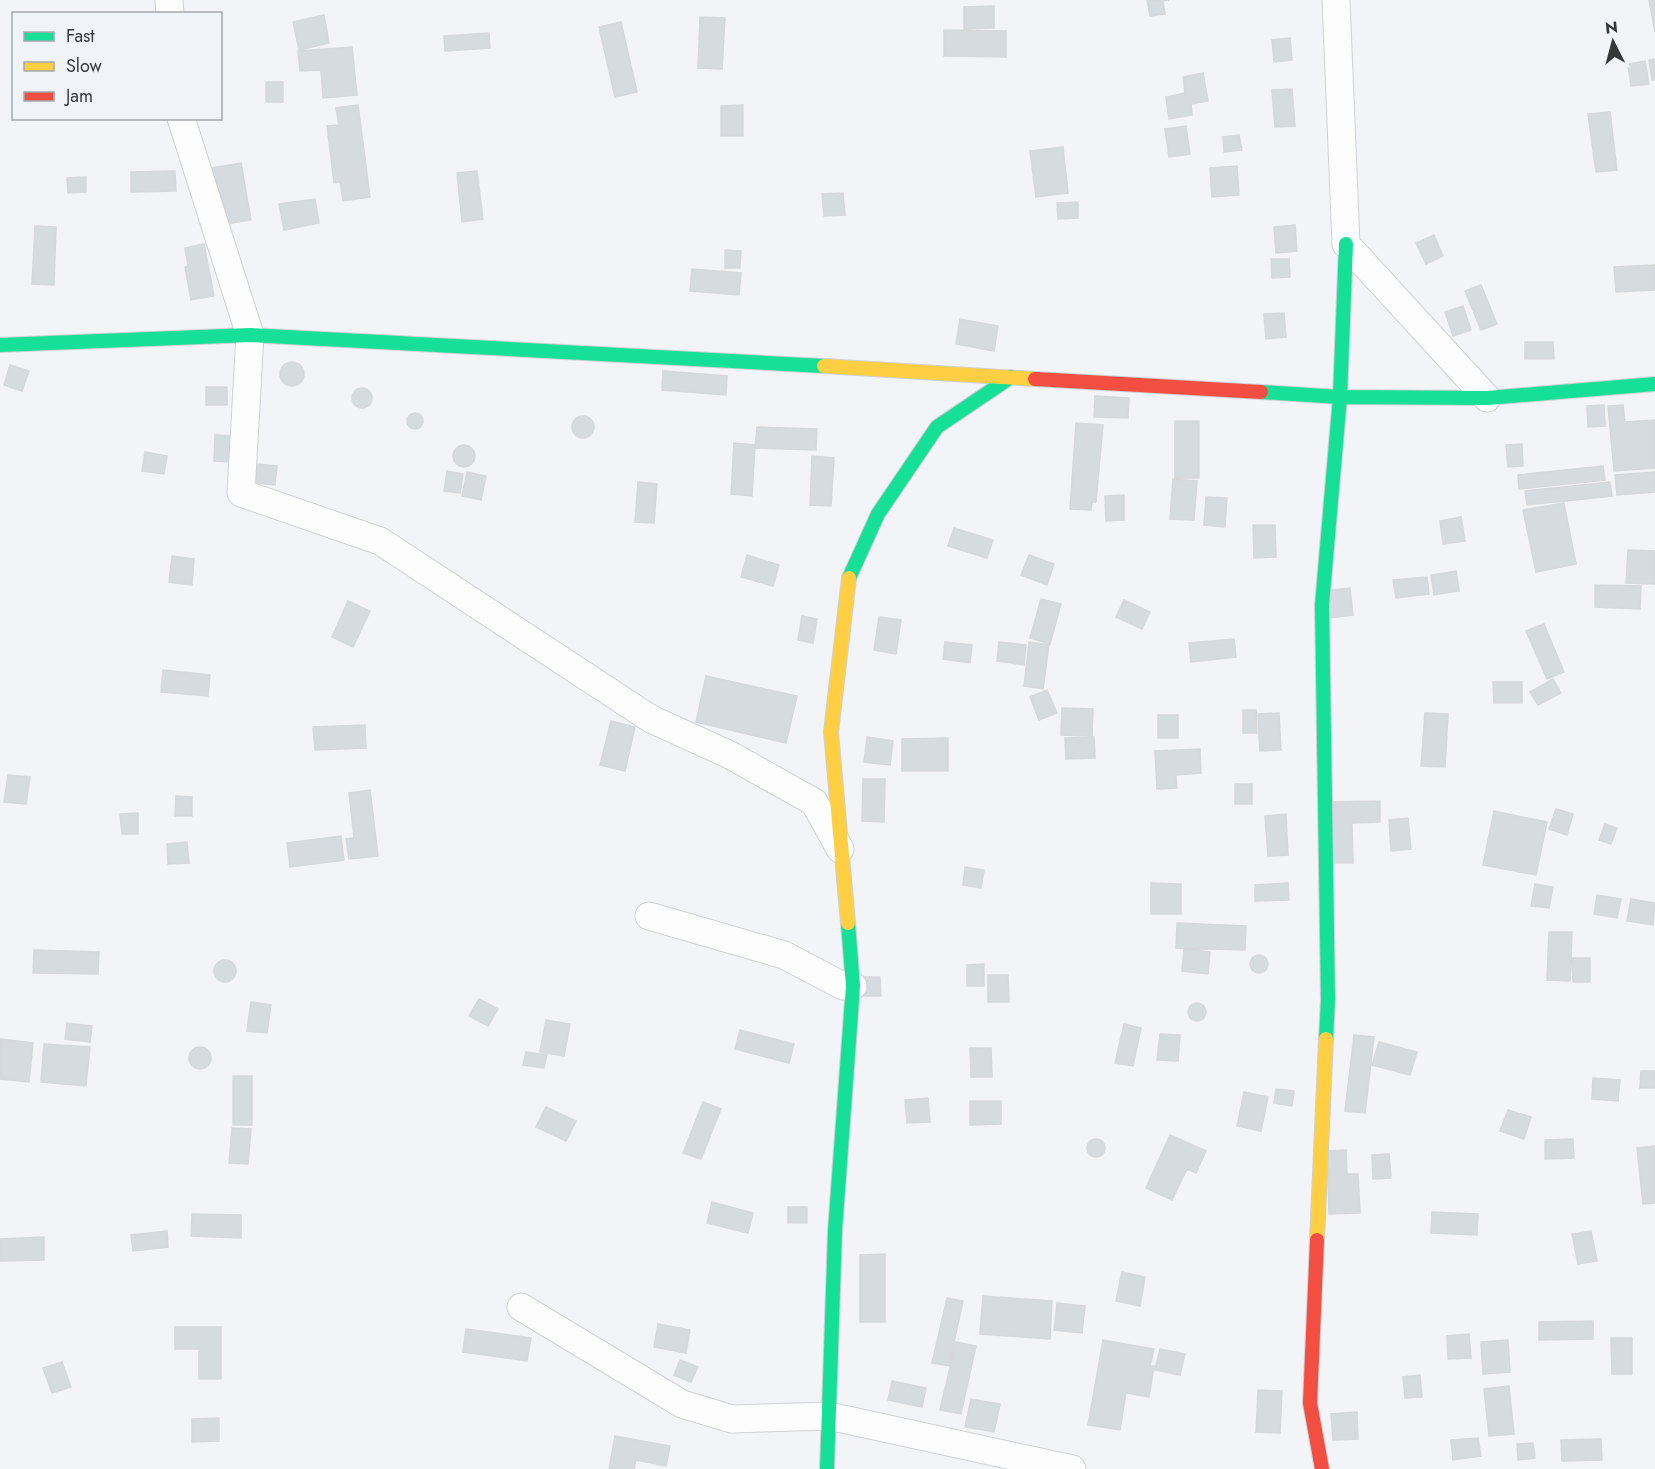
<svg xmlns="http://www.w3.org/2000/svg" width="1655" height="1469" font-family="Jost,sans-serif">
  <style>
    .building { fill: #d6dbe0; stroke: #d6d8da; stroke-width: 1.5 }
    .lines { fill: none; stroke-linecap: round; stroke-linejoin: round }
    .street-casing { stroke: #cfd1d3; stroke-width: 29 }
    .fast-casing { stroke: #cfd1d3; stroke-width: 16 }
    .slow-casing { stroke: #cfd1d3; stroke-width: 16 }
    .jam-casing { stroke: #cfd1d3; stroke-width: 16 }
    .street { stroke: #fdfdfe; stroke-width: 27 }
    .fast { stroke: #16e098; stroke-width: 14 }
    .slow { stroke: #ffcf43; stroke-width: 14 }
    .jam { stroke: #f24e42; stroke-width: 14 }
  </style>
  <rect width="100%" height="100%" fill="#f2f4f7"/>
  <path class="building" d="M1147,0H1169L1163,1L1165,14L1150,16Z
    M1649,0H1655V32Z
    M994,6V28L964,29V7Z
    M324,15L329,43L299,50L293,22Z
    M700,17L725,18L722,69L698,68Z
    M621,22L637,92L615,97L599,27Z
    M944,30L1006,31V57L944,56Z
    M489,33L490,48L445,51L444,36Z
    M1290,38L1292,60L1274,62L1272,40Z
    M352,47L357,95L323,98L321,70L300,71L298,51Z
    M1655,59V80H1652L1649,60Z
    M1645,61L1649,84L1631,86L1628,64Z
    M1203,73L1208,101L1191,104L1192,115L1169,119L1166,97L1185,93L1183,77Z
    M266,82H283V102H266Z
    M1292,89L1295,126L1275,127L1272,90Z
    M358,105L370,197L343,201L340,182L334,183L327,126L339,125L336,108Z
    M743,105V136H721V106Z
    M1610,112L1617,170L1596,172L1588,114Z
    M1186,126L1190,154L1169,157L1165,129Z
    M1239,135L1242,150L1224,152L1223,137Z
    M1063,147L1068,193L1036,197L1030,151Z
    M241,163L251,220L220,225L210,168Z
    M1237,166L1239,195L1212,197L1210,168Z
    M175,171L176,191L131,192V172Z
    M477,171L483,219L462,222L457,173Z
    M86,177V192L68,193L67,178Z
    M843,193L845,215L824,216L822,194Z
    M315,199L319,223L284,230L279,204Z
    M1078,202V218L1058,219L1057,203Z
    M1295,225L1297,251L1276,253L1274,227Z
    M35,226L56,227L54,285L32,284Z
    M1434,235L1443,256L1426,264L1416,243Z
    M204,244L214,296L191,300L185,267L188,266L185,248Z
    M725,250L741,251L740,268H725Z
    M1271,259H1289L1290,277L1272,278Z
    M1655,265V290L1616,292L1614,267Z
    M692,269L741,273L739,295L690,291Z
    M1481,285L1497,324L1481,330L1465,291Z
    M1463,306L1471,330L1453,336L1445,312Z
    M1284,313L1286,337L1266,339L1264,314Z
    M960,319L998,326L994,351L956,344Z
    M1525,342H1553L1554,359H1525Z
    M280 374a12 12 0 1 1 24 0a12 12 0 1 1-24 0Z
    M10,365L29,371L22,391L4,385Z
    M663,371L727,376L726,395L662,390Z
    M206,387H227V405H206Z
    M352 398a10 10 0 1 1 20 0a10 10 0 1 1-20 0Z
    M1095,396L1129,398L1128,418L1094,417Z
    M1604,405L1605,426L1588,427L1587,406Z
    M1623,405L1625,422L1655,420V468L1614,471L1608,406Z
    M407 421a8 8 0 1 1 16 0a8 8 0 1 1-16 0Z
    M572 427a11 11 0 1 1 22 0a11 11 0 1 1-22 0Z
    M1175,421H1199V478H1175Z
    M1076,423L1103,425L1096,502H1092L1091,510L1070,509Z
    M757,427L817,429L816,450L755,448Z
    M215,435L236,436L235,462L214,461Z
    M734,443L755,445L752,496L731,494Z
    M1522,444L1523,466L1508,467L1506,445Z
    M453 456a11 11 0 1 1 22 0a11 11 0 1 1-22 0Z
    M145,452L167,456L164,474L142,471Z
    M812,456L834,458L831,506L810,505Z
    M257,464L277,466L275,485L255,483Z
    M1603,466L1605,480L1519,489L1518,475Z
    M447,471L463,474L460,493L444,491Z
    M467,472L486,476L481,500L462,496Z
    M1655,472V492L1617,495L1615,475Z
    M1173,479L1197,481L1194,520L1170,519Z
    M638,482L657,484L654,523L635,522Z
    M1610,482L1612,496L1527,505L1525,491Z
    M1124,495V520L1106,521L1105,496Z
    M1206,497L1227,498L1225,527L1204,525Z
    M1564,503L1576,564L1536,572L1523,510Z
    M1461,517L1465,541L1443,544L1440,521Z
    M1253,525H1275L1276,557L1254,558Z
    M954,528L993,540L987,558L948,546Z
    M1628,550L1655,551V584L1626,583Z
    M747,555L779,565L773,586L741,577Z
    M1029,555L1054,564L1047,585L1021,575Z
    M172,556L194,559L192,585L169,582Z
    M1456,571L1459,591L1434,595L1431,575Z
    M1427,577L1429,594L1396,598L1393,580Z
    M1595,585L1641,586L1640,609L1595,607Z
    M1350,588L1353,615L1328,618L1324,591Z
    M1041,599L1061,604L1050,644L1030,638Z
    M1124,600L1150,612L1142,629L1116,617Z
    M348,601L370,611L353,647L332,637Z
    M802,616L817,619L813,643L798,640Z
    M879,617L901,620L896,654L874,650Z
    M1544,624L1564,672L1547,679L1526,631Z
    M1234,639L1236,657L1191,662L1189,643Z
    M945,642L972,645L970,663L943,659Z
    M999,642L1026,645L1024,665L997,661Z
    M1029,642L1049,645L1043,689L1024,686Z
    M163,670L210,675L208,696L161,692Z
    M706,676L797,696L786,743L696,722Z
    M1553,679L1561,693L1538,705L1530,692Z
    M1493,682H1522V703H1494Z
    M1047,690L1057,713L1039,720L1030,697Z
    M1062,708L1093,709L1092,736L1061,735Z
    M1243,710H1256L1257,733H1243Z
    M1279,713L1281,750L1260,751L1258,714Z
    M1425,713L1448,714L1445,767L1421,766Z
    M1158,715H1178V738H1158Z
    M611,721L635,727L625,771L600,765Z
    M365,725L366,748L315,750L313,727Z
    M867,737L893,741L890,765L864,762Z
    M1094,737L1095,758L1066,759L1065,738Z
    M948,738V771H902V739Z
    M1200,749L1201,773L1176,775L1177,788L1157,789L1155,751Z
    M8,775L30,777L26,804L4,802Z
    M863,779H885L884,822L862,821Z
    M1235,784H1252V804H1235Z
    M370,790L378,856L349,859L346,839L354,838L349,793Z
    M176,796L192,797V816H175Z
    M1380,801V822L1352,823L1353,863H1329L1327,802Z
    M1556,809L1573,814L1567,835L1549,829Z
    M1494,811L1547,822L1536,875L1483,865Z
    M138,813V834H122L120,814Z
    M1286,814L1288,855L1268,856L1265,816Z
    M1408,818L1411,849L1391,851L1389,820Z
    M1605,824L1617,828L1611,844L1599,840Z
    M341,836L344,860L290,867L287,843Z
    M187,842L189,863L168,864L167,844Z
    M965,867L984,870L981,888L963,885Z
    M1151,883L1181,884V914H1151Z
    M1288,883L1289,900L1255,901V885Z
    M1535,884L1553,887L1549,908L1531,906Z
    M1597,895L1621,899L1617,918L1594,914Z
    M1631,899L1655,903L1653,925L1627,921Z
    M1177,923L1246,926L1245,950L1176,948Z
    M1549,932H1572L1570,981L1547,980Z
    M1184,949L1210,952L1208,974L1182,971Z
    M34,950L99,952L98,974L33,973Z
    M1250 964a9 9 0 1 1 18 0a9 9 0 1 1-18 0Z
    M1572,958H1590V982H1573Z
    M214 971a11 11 0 1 1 22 0a11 11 0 1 1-22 0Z
    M984,964V986H967V965Z
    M988,975H1008L1009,1002H988Z
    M860,977H880L881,996H861Z
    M479,999L498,1009L488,1026L469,1016Z
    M251,1002L271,1005L267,1033L247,1031Z
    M1188 1012a9 9 0 1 1 18 0a9 9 0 1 1-18 0Z
    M546,1020L570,1024L564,1056L540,1052Z
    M67,1023L92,1026L90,1042L65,1039Z
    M1124,1024L1141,1028L1133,1066L1115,1063Z
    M740,1030L794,1044L789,1063L735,1049Z
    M1160,1034L1180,1035L1178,1061L1157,1060Z
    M1354,1035L1374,1037L1365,1113L1345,1111Z
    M0,1039L33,1043L29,1082L0,1079Z
    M1379,1042L1417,1052L1410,1075L1372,1065Z
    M44,1044L90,1047L86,1086L41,1082Z
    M189 1058a11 11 0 1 1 22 0a11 11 0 1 1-22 0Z
    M970,1048H991L992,1077H971Z
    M526,1052L547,1055L544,1068L523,1065Z
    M1641,1071H1655V1088H1640Z
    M233,1076H252V1125H233Z
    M1593,1078L1620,1080L1618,1101L1592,1099Z
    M1276,1089L1294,1091L1292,1106L1274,1103Z
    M1244,1092L1268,1097L1261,1131L1237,1126Z
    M928,1098L930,1122L907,1123L905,1100Z
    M970,1101H1001V1124L970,1125Z
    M703,1102L721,1109L701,1159L683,1153Z
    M546,1107L576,1121L566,1141L536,1127Z
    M1508,1110L1531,1117L1524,1139L1500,1131Z
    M232,1128L251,1129L248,1164L229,1163Z
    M1170,1135L1206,1151L1196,1173L1187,1169L1172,1200L1146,1188Z
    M1087 1148a9 9 0 1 1 18 0a9 9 0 1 1-18 0Z
    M1573,1139L1574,1158L1545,1159V1140Z
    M1655,1146V1203L1643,1204L1637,1148Z
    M1346,1150L1347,1174H1358L1360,1213L1329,1214L1327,1151Z
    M1389,1154L1391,1178L1373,1179L1372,1155Z
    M712,1202L753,1213L748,1233L707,1223Z
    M788,1207H807V1223H788Z
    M1432,1212L1478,1214L1477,1235L1431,1233Z
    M192,1214L241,1215V1238L191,1236Z
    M167,1231L168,1247L133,1251L131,1235Z
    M1591,1231L1597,1261L1578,1264L1572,1234Z
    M44,1237V1260L0,1261V1239Z
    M885,1254V1322H860V1255Z
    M1122,1272L1145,1277L1140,1306L1116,1301Z
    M983,1296L1052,1301L1050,1339L980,1334Z
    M947,1298L963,1301L949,1366L932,1363Z
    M1057,1303L1085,1306L1082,1333L1054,1330Z
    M1593,1321V1339L1539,1340V1322Z
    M658,1324L690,1330L686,1353L654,1347Z
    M175,1327H221V1379H199V1349H175Z
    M466,1329L531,1338L527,1361L463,1352Z
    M1469,1334L1471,1358L1448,1359L1447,1336Z
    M1611,1338H1632V1374H1612Z
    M1103,1340L1154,1349L1150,1366H1154L1149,1397L1126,1393L1120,1430L1088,1425Z
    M1508,1340L1510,1372L1483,1374L1481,1342Z
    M956,1342L976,1346L961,1414L940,1410Z
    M1160,1349L1185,1354L1180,1375L1155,1370Z
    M680,1360L698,1367L691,1382L674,1375Z
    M62,1362L71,1387L52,1393L43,1368Z
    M1420,1375L1422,1397L1405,1398L1403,1377Z
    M892,1381L926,1388L922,1407L888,1400Z
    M1509,1386L1514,1434L1489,1436L1484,1389Z
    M1258,1390L1282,1391L1280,1433L1256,1432Z
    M971,1399L1000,1404L994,1432L965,1427Z
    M1357,1412L1358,1439L1333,1440L1331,1414Z
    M219,1418V1441L192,1442V1419Z
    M615,1436L670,1446L666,1466L636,1460L634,1469H609Z
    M1478,1438L1481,1456L1453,1460L1451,1440Z
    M1601,1439L1602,1460L1562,1461L1561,1440Z
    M1533,1443L1535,1458L1518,1460L1517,1444Z"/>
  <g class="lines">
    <defs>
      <path id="street" d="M169,0L170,14
        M1336,0L1346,244L1487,398
        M181,118L250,335L241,493L380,541L651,719L730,755L814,802L840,849
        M649,916L784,955L843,986H853
        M521,1307L682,1404L732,1419L829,1416L1072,1469"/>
      <path id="fast" d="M0,345L250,335L824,366
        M1261,392L1340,397L1487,398L1655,384
        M849,578L878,514L937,427L1011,377
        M1326,1039L1328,999L1322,605L1340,397L1346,244
        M827,1469L835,1231L853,986L848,923"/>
      <path id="slow" d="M824,366L1035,379
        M848,923L831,732L849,578
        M1317,1240L1326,1039"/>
      <path id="jam" d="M1035,379L1261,392
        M1317,1240L1310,1403L1322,1469"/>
    </defs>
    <use href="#street" class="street-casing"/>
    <use href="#fast" class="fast-casing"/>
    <use href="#slow" class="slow-casing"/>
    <use href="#jam" class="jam-casing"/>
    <use href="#street" class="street"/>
    <use href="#fast" class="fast"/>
    <use href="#slow" class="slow"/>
    <use href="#jam" class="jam"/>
  </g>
  <rect x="12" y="12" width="210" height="108" fill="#f0f4f9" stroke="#a5a8ac" stroke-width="1.5"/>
  <rect x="24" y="32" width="30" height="9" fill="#16e098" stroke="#a5a8ac" stroke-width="1.5"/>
  <text x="66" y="42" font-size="18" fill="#353739">Fast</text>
  <rect x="24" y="62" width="30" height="9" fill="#ffcf43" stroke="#a5a8ac" stroke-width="1.5"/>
  <text x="66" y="72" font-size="18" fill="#353739">Slow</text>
  <rect x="24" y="92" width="30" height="9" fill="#f24e42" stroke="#a5a8ac" stroke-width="1.5"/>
  <text x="66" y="102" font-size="18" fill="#353739">Jam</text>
  <g transform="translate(1613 42) rotate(354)" stroke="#f0f4f9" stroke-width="4.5" paint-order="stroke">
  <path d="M0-4.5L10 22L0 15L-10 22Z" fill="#353739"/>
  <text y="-9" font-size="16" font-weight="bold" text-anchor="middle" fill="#353739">N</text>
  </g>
</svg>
